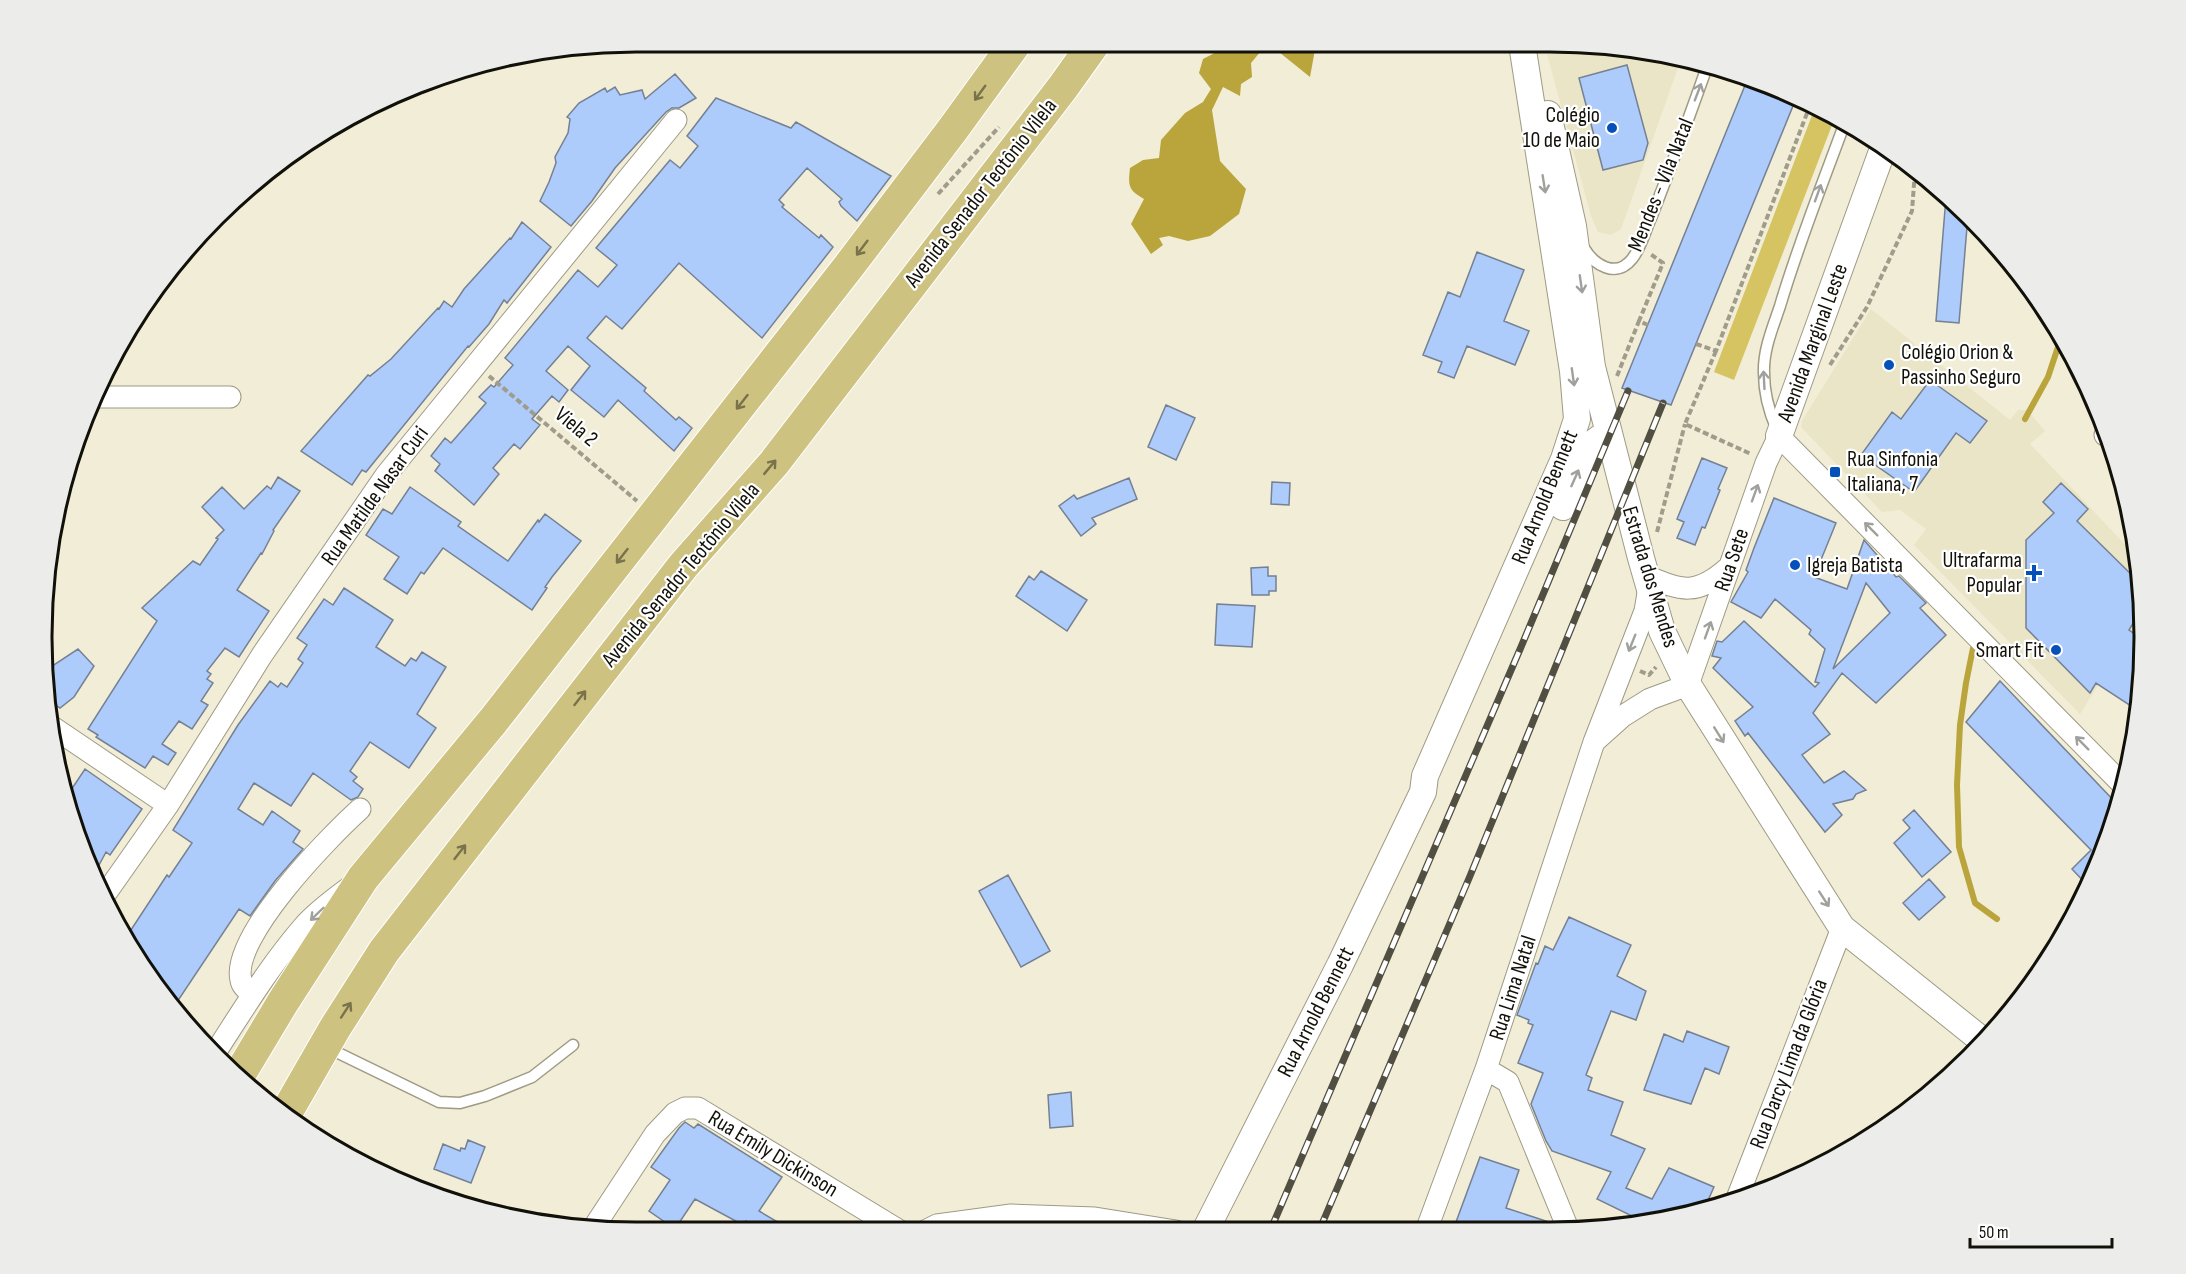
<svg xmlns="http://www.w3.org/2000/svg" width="2186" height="1274" font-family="'Sofia Sans Condensed',sans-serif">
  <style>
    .built { fill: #eae5c6 }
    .green { fill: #d6c362 }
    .water { fill: #b9a53b }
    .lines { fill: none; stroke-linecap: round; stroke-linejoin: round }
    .stream { stroke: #b9a53b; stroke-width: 6 }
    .building { fill: #adcbfb; stroke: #758093; stroke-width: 1.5; fill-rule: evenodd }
    .service-casing { stroke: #9e9a84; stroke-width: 13 }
    .minor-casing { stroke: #9e9a84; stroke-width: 23 }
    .tertiary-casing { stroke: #9e9a84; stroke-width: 28 }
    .primary-casing { stroke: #fff; stroke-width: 34 }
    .path { stroke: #a09c8b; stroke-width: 4; stroke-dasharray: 6 3; stroke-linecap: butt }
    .service { stroke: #fff; stroke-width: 10 }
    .minor { stroke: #fff; stroke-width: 21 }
    .tertiary { stroke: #fff; stroke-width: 26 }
    .primary { stroke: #cec281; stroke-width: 32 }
    .rail-casing { stroke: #514e42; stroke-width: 7 }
    .rail { stroke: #fff; stroke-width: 4.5; stroke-dasharray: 14; stroke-linecap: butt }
    .oneway { stroke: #a0a09d }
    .oneway2 { stroke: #79724b }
    .poi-dot { fill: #0650ba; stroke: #fff; stroke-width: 2 }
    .labels { text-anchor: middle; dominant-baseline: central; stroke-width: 4.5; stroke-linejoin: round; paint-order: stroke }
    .poi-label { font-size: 22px; fill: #121109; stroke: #fff; text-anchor: end }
    .street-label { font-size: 22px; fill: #121109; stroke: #fff }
    .rim { fill: none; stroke: #121109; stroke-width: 3 }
  </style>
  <rect width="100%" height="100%" fill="#f2edd6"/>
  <path class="built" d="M1544,43H1588L1680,62L1621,229L1611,235L1598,232L1591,216Z
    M1871,309L2010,420L2018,410H2027L2045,431L2030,444L2136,556L2142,615L2080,714L1914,545L1926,529L1900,510L1882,512L1801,427L1802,421Z"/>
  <path class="green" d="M1814,110L1834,120L1734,380L1714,372Z"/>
  <path class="water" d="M1316,44L1310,77L1269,44Z
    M1230,45H1266L1251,63L1252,77L1241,84L1240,96L1223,87L1212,110L1220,161L1246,189L1239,214L1210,236L1188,241L1169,236L1159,238L1163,245L1151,254L1131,224L1144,199C1128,190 1128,186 1130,168L1143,160L1159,158L1161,140L1185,113L1203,102L1211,89L1199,73L1203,59Z"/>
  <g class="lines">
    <path class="stream" d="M2025,419L2048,377L2061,338
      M1973,648L1966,683L1960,725L1957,785L1959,847L1975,903L1997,919"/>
  </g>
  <path class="building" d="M1627,65L1648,143L1643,160L1603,170L1579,78Z
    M675,74L696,98L679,108H672L666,112L615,168L592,201L571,226L540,201L549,182L556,163L555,157L568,133L570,119L567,117L579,103L605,88L607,92L615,87L620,95L642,90L645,99Z
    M1748,78L1795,101L1671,405L1622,388Z
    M716,98L791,128L796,122L891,176L857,221L841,206L839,202L842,199L807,168L779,200L784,205L782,207L819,238L821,235L833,247L762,338L679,263L622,329L606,316L587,338L646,388L644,391L676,420L679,417L692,428L674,451L618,400L604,417L571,390L590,366L568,346L546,371L568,390L559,402L552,396L532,419L540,425L520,449L514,444L493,468L499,474L474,505L435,471L440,464L431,456L445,438L451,443L486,403L479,397L491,385L494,387L513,365L505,358L578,270L598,287L617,265L596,248L670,160L680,168L698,146L687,136Z
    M1946,197L1968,215L1959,323L1936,321Z
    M522,222L551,247L507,303L504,300L489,324L469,347L468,346L366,472L362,470L352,485L301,451L368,375L370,376L391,359L438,308L439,309L444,301L452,307L464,289L510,238L511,239Z
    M1477,252L1524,270L1504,321L1529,331L1515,365L1467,346L1454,378L1438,372L1442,362L1423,355L1448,292L1460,297Z
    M1930,380L1987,421L1970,443L1956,433L1914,492L1861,455L1892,412L1901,419Z
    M1166,405L1195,418L1176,460L1148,447Z
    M1702,458L1727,468L1718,489L1720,490L1705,528L1702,527L1695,545L1677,538L1684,522L1677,519Z
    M278,477L300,491L273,530L274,531L262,554L261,553L237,590L269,611L239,657L225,648L207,671L211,674L207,679L213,683L201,701L208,705L192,729L179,721L162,744L176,753L168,765L153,756L145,768L96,737L98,735L88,729L157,621L142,608L193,561L200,565L218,539L216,538L224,530L202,507L222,487L244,509L267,486L271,489Z
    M1129,478L1137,499L1092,518L1096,524L1081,536L1059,506L1074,495L1077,499Z
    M1272,482L1290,483L1289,505L1271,504Z
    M2061,483L2088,509L2077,521L2139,582L2141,610L2129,630L2144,640L2137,710L2096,683L2090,693L2026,628V540L2054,513L2043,502Z
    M410,487L461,522L458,526L508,561L538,520L539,522L545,514L581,541L552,577L545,587L547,588L532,610L443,548L424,574L421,572L407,594L384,579L399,557L366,535L383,509L392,514Z
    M1774,498L1836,523L1814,577L1847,589L1864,540L1896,577L1899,576L1926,603L1920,608L1946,635L1876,703L1842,673L1813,713L1830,734L1802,755L1824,783L1844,771L1866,790L1856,794L1853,799L1833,804L1842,815L1825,832L1748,733L1745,736L1735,721L1753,707L1713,668L1721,658L1712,656L1717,641L1722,642L1744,621L1815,687L1819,683L1815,682L1825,649L1809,634L1811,630L1775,599L1761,618L1731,602L1748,572L1746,570L1754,548ZM1866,583L1890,613L1833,669Z
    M1268,567V576H1276V591H1269V595H1252L1251,568Z
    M1041,571L1087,600L1067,631L1016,596L1029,576L1034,580Z
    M344,588L393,620L376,647L405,666L411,658L416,661L422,652L446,667L417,714L436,728L409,768L370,742L350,771L357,777L353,781L363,789L358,797L351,800L313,773L291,806L254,783L238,809L263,825L272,811L300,831L293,842L303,849L275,881L250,916L239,909L173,1008L165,999L125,939L167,875L169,877L192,843L173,830L238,725L270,681L278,687L281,683L287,687L303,663L298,659L307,645L297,638L324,599L333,605Z
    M1217,604L1255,606L1252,647L1215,645Z
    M78,649L94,666L74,697L60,708L48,700L43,672Z
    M2000,681L2117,804L2099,864L2088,886L2072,869L2091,850L1966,722Z
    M85,769L142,809L110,855L106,852L98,867L88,860L74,829L67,796Z
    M1914,810L1951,852L1922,877L1894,843L1910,828L1903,820Z
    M1008,875L1050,951L1021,967L979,891Z
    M1929,879L1945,897L1919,920L1903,903Z
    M1569,917L1631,945L1617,976L1646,991L1636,1020L1611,1011L1586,1075L1592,1078L1588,1090L1623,1102L1611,1135L1645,1149L1626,1188L1652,1199L1669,1168L1714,1187L1705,1207L1640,1220L1597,1199L1611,1172L1552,1151L1546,1141L1531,1104L1543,1073L1518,1063L1533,1025L1528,1023L1529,1020L1517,1015L1536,963L1538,964L1545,946L1553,950Z
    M1687,1031L1729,1047L1719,1074L1705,1068L1691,1104L1644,1090L1664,1034L1683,1042Z
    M1071,1092L1073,1126L1050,1128L1048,1095Z
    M685,1122L694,1128L698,1124L782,1177L759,1211L793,1231H761L746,1221L743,1225L695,1199L675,1229L649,1211L670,1180L651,1167L679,1128Z
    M468,1140L485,1147L471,1183L434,1169L443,1144L460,1151L461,1148L465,1149Z
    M1480,1157L1519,1170L1506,1208L1552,1223L1555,1231H1467L1469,1225L1456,1222Z"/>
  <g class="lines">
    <defs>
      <path id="service" d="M1584,248C1594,265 1616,279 1632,259C1641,248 1645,231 1651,218C1671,168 1689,117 1707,67
        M1777,430C1769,412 1764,393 1764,373C1763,350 1773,327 1780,306C1798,245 1822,185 1844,125
        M328,1048L439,1102L460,1103L485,1096L532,1077L573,1045"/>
      <path id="minor" d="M95,397H230
        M2105,435H2107
        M1646,576C1683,591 1696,596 1728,568
        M54,728L168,805
        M1594,742L1623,716L1650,699L1688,685L1766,463L1779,436L2123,785
        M104,896L168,805L262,655L386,475L676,120
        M252,994C248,990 242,987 241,980C230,938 329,837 360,809
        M215,1053C243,1010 270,965 304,926C317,911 334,899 350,887
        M1486,1069L1508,1082L1569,1231
        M1736,1201L1842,928
        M592,1230L655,1134L675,1113L685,1108H698L900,1231
        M925,1231L937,1225L1011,1215L1095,1218L1176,1231
        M1426,1231L1486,1069L1594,742L1645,611L1649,587"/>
      <path id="tertiary" d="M1548,114L1573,226L1592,367L1641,558L1662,631L1688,685L1842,928L1983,1041
        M1779,436L1884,146
        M1563,507L1592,444L1600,438L1610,440
        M1205,1231L1340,965L1423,792L1425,776L1564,459L1577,419L1573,371L1522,44"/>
      <path id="primary" d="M238,1077L283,1002L363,878L493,721L849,266L953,129L1014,45
        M285,1115L335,1028L384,951L683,566L774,463L1063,87L1093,45"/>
    </defs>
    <use href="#service" class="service-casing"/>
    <use href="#minor" class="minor-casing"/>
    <use href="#tertiary" class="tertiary-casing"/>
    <use href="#primary" class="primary-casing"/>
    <path class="path" d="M1808,111L1832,121
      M938,194L999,127
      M1648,325L1639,321L1663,263L1649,253
      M1696,344L1716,351L1809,108
      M1716,351L1685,424L1751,454
      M1830,365L1867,307L1912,211L1915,171
      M489,376L637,501
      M1617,376L1639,321
      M1657,532L1685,424
      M1640,671L1649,675L1656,667"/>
    <use href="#service" class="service"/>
    <use href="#minor" class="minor"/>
    <use href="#tertiary" class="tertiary"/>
    <use href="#primary" class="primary"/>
    <defs>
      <path id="rail" d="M1270,1231L1521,647L1628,391
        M1319,1231L1470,876L1663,403"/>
    </defs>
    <use href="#rail" class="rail-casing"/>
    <use href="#rail" class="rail"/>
  </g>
  <defs><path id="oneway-shaft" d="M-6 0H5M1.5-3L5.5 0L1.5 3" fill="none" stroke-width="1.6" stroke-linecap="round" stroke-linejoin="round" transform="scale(1.5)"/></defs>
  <g class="oneway">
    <use href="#oneway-shaft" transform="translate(1698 92) rotate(-69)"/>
    <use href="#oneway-shaft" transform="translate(1544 184) rotate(81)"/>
    <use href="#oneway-shaft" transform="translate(1818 193) rotate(-70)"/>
    <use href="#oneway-shaft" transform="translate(1581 284) rotate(82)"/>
    <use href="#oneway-shaft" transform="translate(1573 377) rotate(82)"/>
    <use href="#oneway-shaft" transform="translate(1764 380) rotate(-93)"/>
    <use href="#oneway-shaft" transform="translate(1575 478) rotate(-66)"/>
    <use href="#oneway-shaft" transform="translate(1755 493) rotate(-70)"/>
    <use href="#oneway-shaft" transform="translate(1871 529) rotate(-135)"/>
    <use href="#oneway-shaft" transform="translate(1708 630) rotate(-70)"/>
    <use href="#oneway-shaft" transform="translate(1632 643) rotate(112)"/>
    <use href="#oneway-shaft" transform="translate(1719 735) rotate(58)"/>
    <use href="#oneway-shaft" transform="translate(2082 743) rotate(-135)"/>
    <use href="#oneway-shaft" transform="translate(1824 899) rotate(57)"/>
    <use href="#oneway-shaft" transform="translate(317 914) rotate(136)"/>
  </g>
  <g class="oneway2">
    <use href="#oneway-shaft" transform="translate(980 93) rotate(126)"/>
    <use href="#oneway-shaft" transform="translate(862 248) rotate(127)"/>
    <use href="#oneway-shaft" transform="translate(742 402) rotate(128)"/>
    <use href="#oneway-shaft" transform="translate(770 467) rotate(-50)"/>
    <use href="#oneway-shaft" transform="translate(622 556) rotate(128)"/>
    <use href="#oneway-shaft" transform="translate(580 698) rotate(-52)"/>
    <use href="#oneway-shaft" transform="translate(460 852) rotate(-52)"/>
    <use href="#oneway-shaft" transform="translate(346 1010) rotate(-57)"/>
  </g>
  <g class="poi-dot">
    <circle cx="1612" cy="128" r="6"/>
    <circle cx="1889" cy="365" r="6"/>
    <rect x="1829" y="466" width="12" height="12" rx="3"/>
    <circle cx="1795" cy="565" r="6"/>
    <path d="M2031 564h6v6h6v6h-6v6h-6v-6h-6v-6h6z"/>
    <circle cx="2056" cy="650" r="6"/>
  </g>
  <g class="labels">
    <g class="poi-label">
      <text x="1600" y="115">Colégio<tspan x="1600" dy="25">10 de Maio</tspan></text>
      <text x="1901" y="352" text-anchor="start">Colégio Orion &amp;<tspan x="1901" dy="25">Passinho Seguro</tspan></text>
      <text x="1847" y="459" text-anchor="start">Rua Sinfonia<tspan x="1847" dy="25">Italiana, 7</tspan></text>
      <text x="2022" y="560">Ultrafarma<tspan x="2022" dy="25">Popular</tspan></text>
      <text x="1807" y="565" text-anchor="start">Igreja Batista</text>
      <text x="2044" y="650">Smart Fit</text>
    </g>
    <g class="street-label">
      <text transform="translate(1661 185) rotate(-68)">Mendes - Vila Natal</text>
      <text transform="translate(981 193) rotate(-52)">Avenida Senador Teotônio Vilela</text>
      <text transform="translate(1813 343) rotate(-70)">Avenida Marginal Leste</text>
      <text transform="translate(576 427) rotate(40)">Viela 2</text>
      <text transform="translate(375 496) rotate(-54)">Rua Matilde Nasar Curi</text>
      <text transform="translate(1545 497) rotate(-68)">Rua Arnold Bennett</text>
      <text transform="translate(1732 560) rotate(-71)">Rua Sete</text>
      <text transform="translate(681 575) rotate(-50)">Avenida Senador Teotônio Vilela</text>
      <text transform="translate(1650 577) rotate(73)">Estrada dos Mendes</text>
      <text transform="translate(1513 988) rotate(-72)">Rua Lima Natal</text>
      <text transform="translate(1316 1012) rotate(-63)">Rua Arnold Bennett</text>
      <text transform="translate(1789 1064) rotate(-69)">Rua Darcy Lima da Glória</text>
      <text transform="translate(773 1154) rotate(31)">Rua Emily Dickinson</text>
    </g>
  </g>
  <path d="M0 0H2186V1274H0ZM636 52H1550A584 584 0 0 1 2134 636V638A584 584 0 0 1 1550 1222H636A584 584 0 0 1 52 638V636A584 584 0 0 1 636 52Z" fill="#ececeb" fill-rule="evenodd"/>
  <path class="rim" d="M636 52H1550A584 584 0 0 1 2134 636V638A584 584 0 0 1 1550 1222H636A584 584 0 0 1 52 638V636A584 584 0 0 1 636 52Z"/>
  <path d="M1970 1238v9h142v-9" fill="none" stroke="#121109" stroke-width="3"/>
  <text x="1979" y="1238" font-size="18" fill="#121109" stroke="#ffffff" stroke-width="4.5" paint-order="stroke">50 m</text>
</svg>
